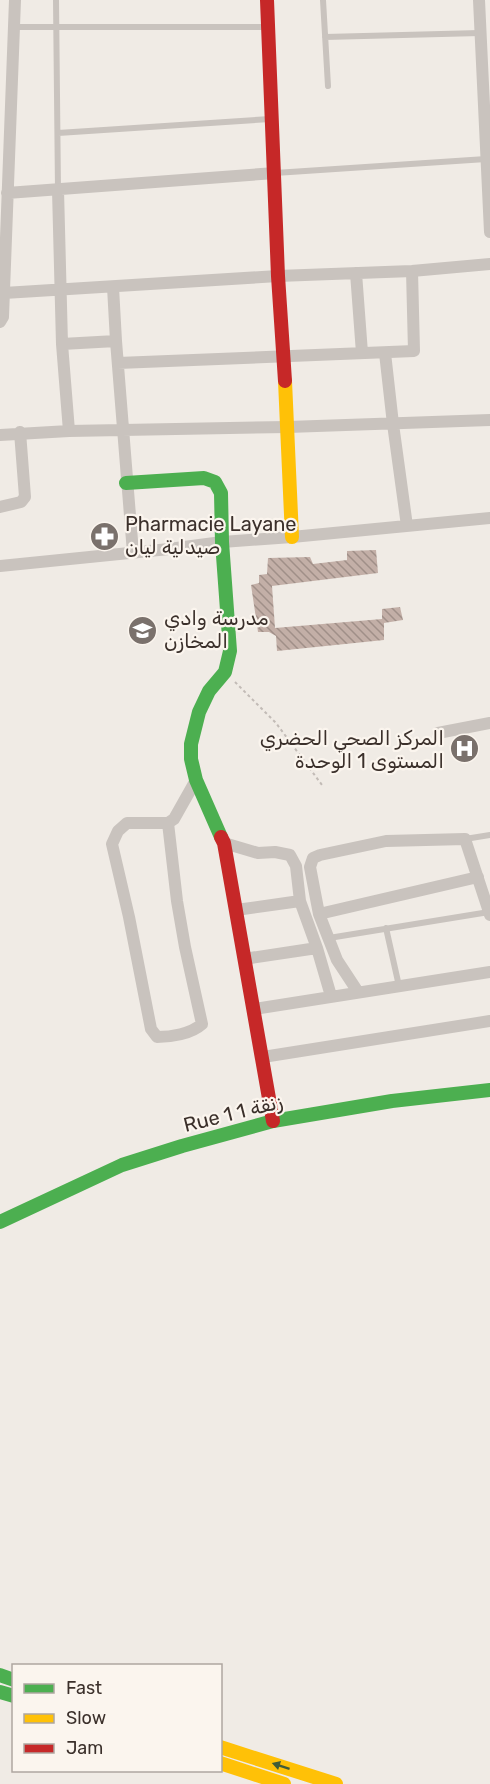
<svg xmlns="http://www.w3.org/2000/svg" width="490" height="1784" font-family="Rubik,Vazirmatn,sans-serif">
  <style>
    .building { fill: url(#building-back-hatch) }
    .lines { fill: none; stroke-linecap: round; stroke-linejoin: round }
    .path { stroke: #c2bbb6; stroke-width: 2; stroke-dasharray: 3 3; stroke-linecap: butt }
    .lane { stroke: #c9c3be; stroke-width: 6 }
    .street { stroke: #c9c3be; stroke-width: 12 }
    .fast { stroke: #4caf50; stroke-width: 14 }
    .slow { stroke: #ffc107; stroke-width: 14 }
    .jam { stroke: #c62828; stroke-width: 14 }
    .oneway { fill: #415c38 }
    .labels { text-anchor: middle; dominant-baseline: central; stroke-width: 4.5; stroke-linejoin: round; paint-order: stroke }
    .poi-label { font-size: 20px; fill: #3b302b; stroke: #fbf5ee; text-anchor: start }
    .street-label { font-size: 20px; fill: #3b302b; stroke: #fbf5ee }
  </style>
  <defs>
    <pattern id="building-back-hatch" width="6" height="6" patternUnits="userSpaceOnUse" patternTransform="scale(1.5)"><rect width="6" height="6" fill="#c3afa7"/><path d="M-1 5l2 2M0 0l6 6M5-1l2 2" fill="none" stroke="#a08f88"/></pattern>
  </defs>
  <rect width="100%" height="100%" fill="#f0ebe5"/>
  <path class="building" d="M376,550L378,573L272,586L275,628L382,619V609L400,607L403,620L384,623V640L277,651L276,636L269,632H258L251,585L259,583V575L267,574L268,558L310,557L313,564L347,560V551Z"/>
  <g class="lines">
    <path class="path" d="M235,682L276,723L322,785"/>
    <path class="lane" d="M56,0L58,190
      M323,0L328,86
      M14,27H266
      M325,37L480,33
      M58,133L270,119
      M275,173L486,159
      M465,839L490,835
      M386,928L399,986
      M329,938L489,912"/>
    <path class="street" d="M479,0L490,232
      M58,190L62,344L69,431
      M7,193L275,173
      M356,273L362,353
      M113,287L116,341L133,553
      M4,293L278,276L412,271L490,264
      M0,322L3,317L15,0
      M62,344L116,341
      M385,353L393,424L407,526
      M118,363L414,351L412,271
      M0,435L69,431L288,427L490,420
      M0,507L21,502L25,497L20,432
      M0,566L169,549L222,542L292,537L490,518
      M438,733L490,723
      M168,823L177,901L185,947L202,1024C191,1034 171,1037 157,1037L151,1029L129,917L112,844L118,831L127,823H168L174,819L196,780
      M224,843L258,853L275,852L290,855L296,866L300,901L317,948L331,996
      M236,910L300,901
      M319,914L478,877
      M244,959L317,948
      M358,992L337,960L319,914L310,867L313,858L320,855L386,841L465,839L490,915
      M254,1009L490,972
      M263,1057L490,1021"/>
    <path class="fast" d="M126,483L204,478L215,482L221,493L222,542L230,651L225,672L209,691L199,712L191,744V759L196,780L221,837
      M0,1222L122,1165L182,1146L273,1121L392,1101L490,1090
      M0,1675L14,1680
      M0,1692L14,1696"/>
    <path class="slow" d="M285,381L292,537
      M220,1747L336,1784
      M220,1763L284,1784"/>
    <path class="jam" d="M267,0L278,276L285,381
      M221,837L224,843L273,1121"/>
  </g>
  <defs><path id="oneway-solid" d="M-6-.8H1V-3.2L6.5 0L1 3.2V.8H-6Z" transform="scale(1.5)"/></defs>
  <use class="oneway" href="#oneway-solid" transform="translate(281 1766) rotate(-162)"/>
  <defs>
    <symbol id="pharmacy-disc" viewBox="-11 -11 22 22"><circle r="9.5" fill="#7a716c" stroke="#fbf5ee"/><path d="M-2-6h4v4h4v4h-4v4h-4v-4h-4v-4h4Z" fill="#fff"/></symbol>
    <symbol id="school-disc" viewBox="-11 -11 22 22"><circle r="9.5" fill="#7a716c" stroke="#fbf5ee"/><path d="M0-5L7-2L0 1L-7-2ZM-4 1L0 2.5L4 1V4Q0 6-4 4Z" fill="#fff"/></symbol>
    <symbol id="hospital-disc" viewBox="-11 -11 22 22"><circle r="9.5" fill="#7a716c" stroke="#fbf5ee"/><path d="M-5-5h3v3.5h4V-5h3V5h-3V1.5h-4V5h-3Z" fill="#fff"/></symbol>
  </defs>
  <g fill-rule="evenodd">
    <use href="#pharmacy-disc" x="88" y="520" width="33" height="33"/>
    <use href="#school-disc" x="126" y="614" width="33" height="33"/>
    <use href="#hospital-disc" x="448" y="732" width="33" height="33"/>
  </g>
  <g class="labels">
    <g class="poi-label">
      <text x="125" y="524">Pharmacie Layane<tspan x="125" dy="23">صيدلية ليان</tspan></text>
      <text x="164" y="618">مدرسة وادي<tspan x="164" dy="23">المخازن</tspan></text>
      <text x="444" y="738" text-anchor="end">المركز الصحي الحضري<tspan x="444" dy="23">المستوى 1 الوحدة</tspan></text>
    </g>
    <g class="street-label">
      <text transform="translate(233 1113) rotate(-14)">Rue 1 زنقة 1</text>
    </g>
  </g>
  <rect x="12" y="1664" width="210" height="108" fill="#fbf5ee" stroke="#aea6a0" stroke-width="1.5"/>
  <rect x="24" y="1684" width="30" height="9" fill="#4caf50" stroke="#aea6a0" stroke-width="1.5"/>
  <text x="66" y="1694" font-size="18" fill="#3b302b">Fast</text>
  <rect x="24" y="1714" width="30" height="9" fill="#ffc107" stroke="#aea6a0" stroke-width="1.5"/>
  <text x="66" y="1724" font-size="18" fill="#3b302b">Slow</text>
  <rect x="24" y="1744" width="30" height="9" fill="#c62828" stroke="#aea6a0" stroke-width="1.5"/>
  <text x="66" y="1754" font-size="18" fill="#3b302b">Jam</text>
</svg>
